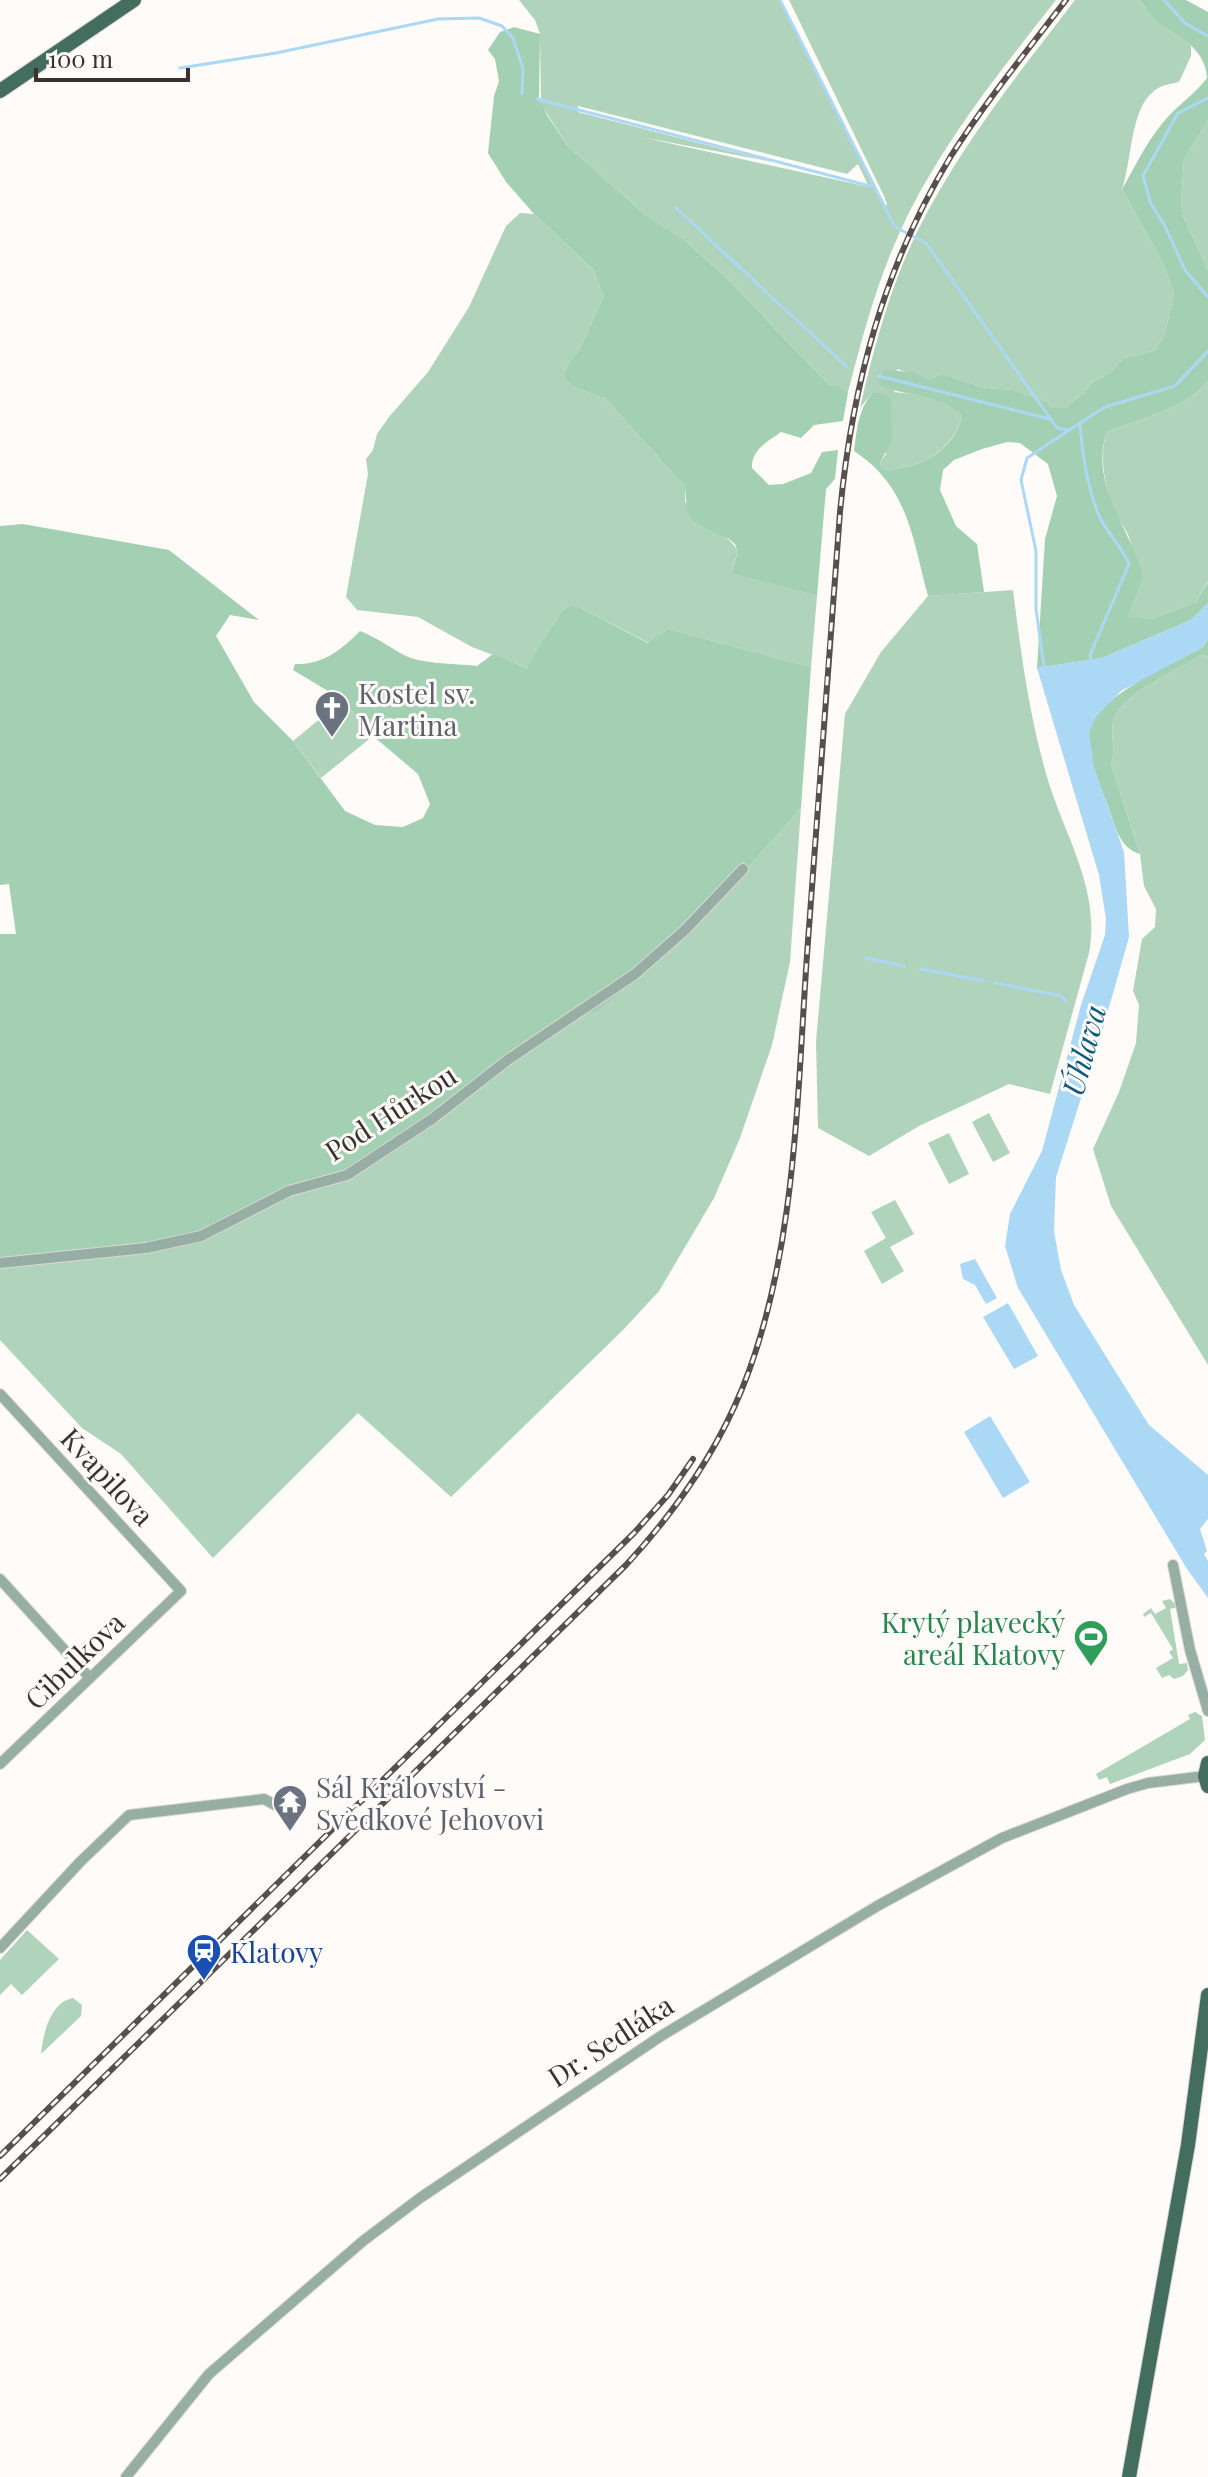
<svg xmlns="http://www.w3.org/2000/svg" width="1208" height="2477" font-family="'Playfair Display',serif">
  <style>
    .green { fill: #afd3bb; fill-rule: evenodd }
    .forest { fill: #a3cfb3 }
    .water { fill: #abd8f4 }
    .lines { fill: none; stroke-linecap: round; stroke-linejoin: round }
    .stream { stroke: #abd8f4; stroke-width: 3 }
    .minor-casing { stroke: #dcd7d4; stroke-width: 12 }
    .major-casing { stroke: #dcd7d4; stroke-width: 16 }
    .minor { stroke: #97aea5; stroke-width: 10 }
    .major { stroke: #436d5f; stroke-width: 14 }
    .rail-casing { stroke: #564f4b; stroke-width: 6 }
    .rail { stroke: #fffbf8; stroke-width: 3; stroke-dasharray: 9; stroke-linecap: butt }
    .labels { text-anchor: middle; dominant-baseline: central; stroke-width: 6; stroke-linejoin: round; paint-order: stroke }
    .worship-label { font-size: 28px; fill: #5b616d; stroke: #fffbf8; text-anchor: start }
    .street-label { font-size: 28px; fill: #3a322e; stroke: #fffbf8 }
    .leisure-label { font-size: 28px; fill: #27864d; stroke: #fffbf8; text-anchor: end }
    .transit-label { font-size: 28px; fill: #164399; stroke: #fffbf8; text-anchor: start }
    .water-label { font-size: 30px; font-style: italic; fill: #0b5b80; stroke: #fffbf8 }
  </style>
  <rect width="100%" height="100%" fill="#fffbf8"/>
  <path class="green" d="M519,0H779L884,208L887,204L883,194L789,0H1056C998,74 938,148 899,234C876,285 862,338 848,392L839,386H830L729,280L682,238L644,214L567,145L541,104L540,34L535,20ZM578,106L847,174L858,164L869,187L641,137L773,162L578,112Z
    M1075,0H1138L1153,17L1186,40L1191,46V56L1179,82C1170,84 1161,85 1154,91C1130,109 1132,161 1122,189L1164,265L1174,293L1165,333L1156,350L1122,359L1110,373L1093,382L1083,394L1065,408H1051L1047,402L1014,390L986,388L942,374L929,379L897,369L894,392C920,395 945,396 962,417C951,453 918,469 883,470L880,463L886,454L872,393L860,408C874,346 891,284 919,228C961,145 1019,73 1075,0Z
    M1208,121V270L1184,218L1181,204L1184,159Z
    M520,213L534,214L594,270L603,297L582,344L564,371L574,387L606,399L685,487V501L695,523C711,530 732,535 738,553L733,565L735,574L817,596L811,667L668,629L649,643L573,604L563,609L528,668L472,647L418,617L357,610L346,597L368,474L366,459L373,450L377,434L389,417L428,372L469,307L506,226Z
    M1208,380V581L1196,602L1152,619L1126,618C1130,604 1134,558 1131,544C1129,532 1119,521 1115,510C1105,487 1098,456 1107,432C1142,417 1184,411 1208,380Z
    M1013,590C1021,653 1029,715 1047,777C1064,835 1101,889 1089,953L1050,1094L1009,1084L919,1126L869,1156L818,1128L816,1042L845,714L881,652L928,596Z
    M1202,655L1208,657V1365L1111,1206L1093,1149L1119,1092L1136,1043L1139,1005L1133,991L1142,939L1155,927L1156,909L1144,886L1140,854L1111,764C1117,749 1108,732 1115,715C1126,693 1180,668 1202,655Z
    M343,700L373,736L321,778L293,741Z
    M801,808L790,962L772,1045L740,1138L714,1198L659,1291L624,1329L451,1497L358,1413L213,1558L121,1454L82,1428L0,1340V1266L716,904Z
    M989,1113L1010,1153L993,1162L972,1122Z
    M949,1133L969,1174L949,1184L928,1143Z
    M895,1200L914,1234L890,1247L904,1271L882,1284L864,1251L886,1238L871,1212Z
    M1170,1599L1178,1607L1170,1609L1179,1664L1187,1663L1188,1670L1183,1676L1174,1679L1169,1675L1162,1678L1156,1668L1173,1658L1169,1652L1173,1649L1151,1613L1144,1617L1143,1614L1151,1608L1155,1614L1166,1608L1162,1601Z
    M1195,1712L1202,1716L1205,1740L1190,1754L1110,1784L1107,1777L1099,1780L1096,1774L1190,1719L1188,1715Z
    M27,1930L59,1959L22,1995L11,1984L0,1995V1960Z
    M73,1998L82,2005L81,2016L41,2054C43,2035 50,2002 73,1998Z"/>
  <path class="forest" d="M1138,0H1186L1208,12V121L1184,159L1181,204L1184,218L1208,270V380C1184,411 1142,417 1107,432C1088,483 1132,530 1143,577L1127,617L1152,619L1196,602L1208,582V603L1191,620L1102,658L1037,668L1045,539L1057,496L1048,464L1020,443L1007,442L982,449L954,460L943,470L940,490L956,526L977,544L984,592L928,596C912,538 909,487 854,451C857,429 858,411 872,393H881L891,398L892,440L880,463L883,470C918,469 952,453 962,417C940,391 907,398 879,385L883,370L912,372L929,379L942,374L986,388L1014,390L1047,402L1051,408H1065L1083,394L1093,382L1110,373L1122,359L1156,350L1165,333L1174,293L1164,265L1122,189C1136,165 1148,139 1166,119C1179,104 1195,94 1207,78C1205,47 1177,36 1155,19C1149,14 1144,6 1138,0Z
    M514,27L540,34L539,97L547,115L567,145L644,214L682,238L729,280L830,386H839L848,392L843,421L814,425L801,438L781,432C767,442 751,450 752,468L769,485L783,484L811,473L822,452L838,450L835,479L826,489L817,596L734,574L733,566L738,553L735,544L729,539L695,523L687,511L685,487L606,399L574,387L567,380L564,371L582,344L603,297L594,270L534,214L506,182L488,153L494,96L499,81L495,59L488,50L500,32Z
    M23,524L169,550L259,620L230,615L216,636L254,702L293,741L345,811L375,825L403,827L423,818L430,804L418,774L373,736L343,700L293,670L295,664C323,665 341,650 360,631C377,638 385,644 400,653C420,665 453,663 477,666L493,654L527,668L563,609L573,604L648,643L668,629L811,667L801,808L716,904L643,973L597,1011L582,1014L356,1172L290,1193L201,1239L0,1266V934H16L9,884L0,885V526Z
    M1208,639V657L1202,655C1180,668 1126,693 1115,715C1108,732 1117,749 1111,764L1140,854C1119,848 1115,825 1108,806C1100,784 1088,759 1089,735C1091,698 1172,664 1202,648Z"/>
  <path class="water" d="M1208,603V639L1202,648L1121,691L1096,717L1089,732L1094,767L1124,852L1129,937L1102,1032L1056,1177L1054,1231L1061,1270L1074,1305L1115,1371L1149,1425L1208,1475V1519L1200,1529L1207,1551L1204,1554L1208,1561V1598L1187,1569L1018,1288L1005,1246L1010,1214L1042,1151L1081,1005L1105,935L1106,919L1099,875L1037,668L1102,658L1191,620Z
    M975,1259L997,1298L986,1304L975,1285L963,1279L960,1264Z
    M1008,1303L1038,1356L1014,1369L983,1317Z
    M990,1416L1030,1482L1003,1498L964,1432Z"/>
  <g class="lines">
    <path class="stream" d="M780,0L895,227L926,243L1057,428L1067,430
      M1164,0L1185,23L1208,36
      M180,68L276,53L438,19L479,18L502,26L513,38L523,69L522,94
      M1208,98L1178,113L1143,176L1151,204L1164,224L1185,270L1208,297
      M537,99L874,187
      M676,208L847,367
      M879,376L1050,419
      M1091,661L1090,655L1129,564C1122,546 1107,533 1099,516C1087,486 1082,454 1080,423L1105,407L1175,386L1208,351
      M1044,667L1036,609V551L1021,480L1027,458L1080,423
      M866,958L904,966
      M921,969L984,981
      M995,983L1061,996L1067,1002"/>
    <defs>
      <path id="minor" d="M0,1263L146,1248L201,1236L289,1191L347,1175L432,1119L509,1059L635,974L685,930L743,869
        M0,1394L181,1591L0,1764
        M1173,1565L1190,1650L1208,1711
        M0,1579L90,1678
        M0,1948L80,1862L129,1815L264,1799L275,1805
        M126,2477L209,2374L363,2241L420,2198L661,2036L879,1905L1002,1838L1127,1789L1148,1783L1205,1776"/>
      <path id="major" d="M0,91L134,0
        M1208,1763L1205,1776L1208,1786
        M1129,2477L1188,2145L1208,1995"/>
    </defs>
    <use href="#minor" class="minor-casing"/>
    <use href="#major" class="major-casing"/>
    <use href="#minor" class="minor"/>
    <use href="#major" class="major"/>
    <defs>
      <path id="rail" d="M0,2156L634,1533L668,1495L693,1459
        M0,2179L626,1565C674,1513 715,1455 742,1389C798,1251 797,1087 808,941C818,798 829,655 840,512C852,385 884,266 951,156C986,101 1027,51 1066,0"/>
    </defs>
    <use href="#rail" class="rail-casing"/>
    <use href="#rail" class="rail"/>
  </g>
  <defs>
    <symbol id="church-pin" viewBox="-11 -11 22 30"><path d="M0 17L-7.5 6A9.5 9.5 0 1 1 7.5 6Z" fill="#6b7280" stroke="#fffbf8"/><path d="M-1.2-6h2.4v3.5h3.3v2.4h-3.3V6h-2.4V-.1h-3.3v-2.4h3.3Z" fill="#fff"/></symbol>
    <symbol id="stadium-pin" viewBox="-11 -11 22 30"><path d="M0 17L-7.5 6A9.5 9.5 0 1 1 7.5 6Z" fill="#2e9e5b" stroke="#fffbf8"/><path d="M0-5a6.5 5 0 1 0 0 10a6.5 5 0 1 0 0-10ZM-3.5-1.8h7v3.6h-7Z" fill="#fff"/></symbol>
    <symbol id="temple-pin" viewBox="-11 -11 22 30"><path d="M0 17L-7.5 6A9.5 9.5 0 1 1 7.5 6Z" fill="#6b7280" stroke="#fffbf8"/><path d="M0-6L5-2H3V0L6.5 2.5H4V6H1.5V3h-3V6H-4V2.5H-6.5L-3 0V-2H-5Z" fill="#fff"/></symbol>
    <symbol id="station-pin" viewBox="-11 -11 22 30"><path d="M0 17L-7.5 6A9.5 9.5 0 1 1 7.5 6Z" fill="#1a4fb4" stroke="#fffbf8"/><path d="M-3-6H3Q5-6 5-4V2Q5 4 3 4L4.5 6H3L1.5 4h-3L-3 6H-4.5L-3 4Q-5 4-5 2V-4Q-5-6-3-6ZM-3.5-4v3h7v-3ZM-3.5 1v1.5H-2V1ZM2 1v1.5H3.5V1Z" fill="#fff"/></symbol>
  </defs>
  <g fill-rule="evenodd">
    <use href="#church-pin" x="312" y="688" width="40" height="54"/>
    <use href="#stadium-pin" x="1071" y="1617" width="40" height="54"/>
    <use href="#temple-pin" x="270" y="1782" width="40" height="54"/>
    <use href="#station-pin" x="184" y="1931" width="40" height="54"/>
  </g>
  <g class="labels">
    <g class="worship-label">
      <text x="358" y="692">Kostel sv.<tspan x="358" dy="32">Martina</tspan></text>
      <text x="316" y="1786">Sál Království -<tspan x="316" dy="32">Svědkové Jehovovi</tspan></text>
    </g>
    <g class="street-label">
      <text transform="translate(390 1112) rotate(-33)">Pod Hůrkou</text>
      <text transform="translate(108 1476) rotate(47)">Kvapilova</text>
      <text transform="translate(74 1660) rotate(-44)">Cibulkova</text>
      <text transform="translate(610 2040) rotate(-33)">Dr. Sedláka</text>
    </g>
    <g class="leisure-label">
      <text x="1065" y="1621">Krytý plavecký<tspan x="1065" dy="32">areál Klatovy</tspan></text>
    </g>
    <g class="transit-label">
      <text x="230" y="1951">Klatovy</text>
    </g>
    <g class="water-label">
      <text transform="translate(1083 1050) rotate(-75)">Úhlava</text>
    </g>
  </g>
  <path d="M36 68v12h152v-12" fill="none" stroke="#3a322e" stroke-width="4"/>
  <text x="48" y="68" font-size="24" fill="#3a322e" stroke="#fffbf8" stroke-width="6" paint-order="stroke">100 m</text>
</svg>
